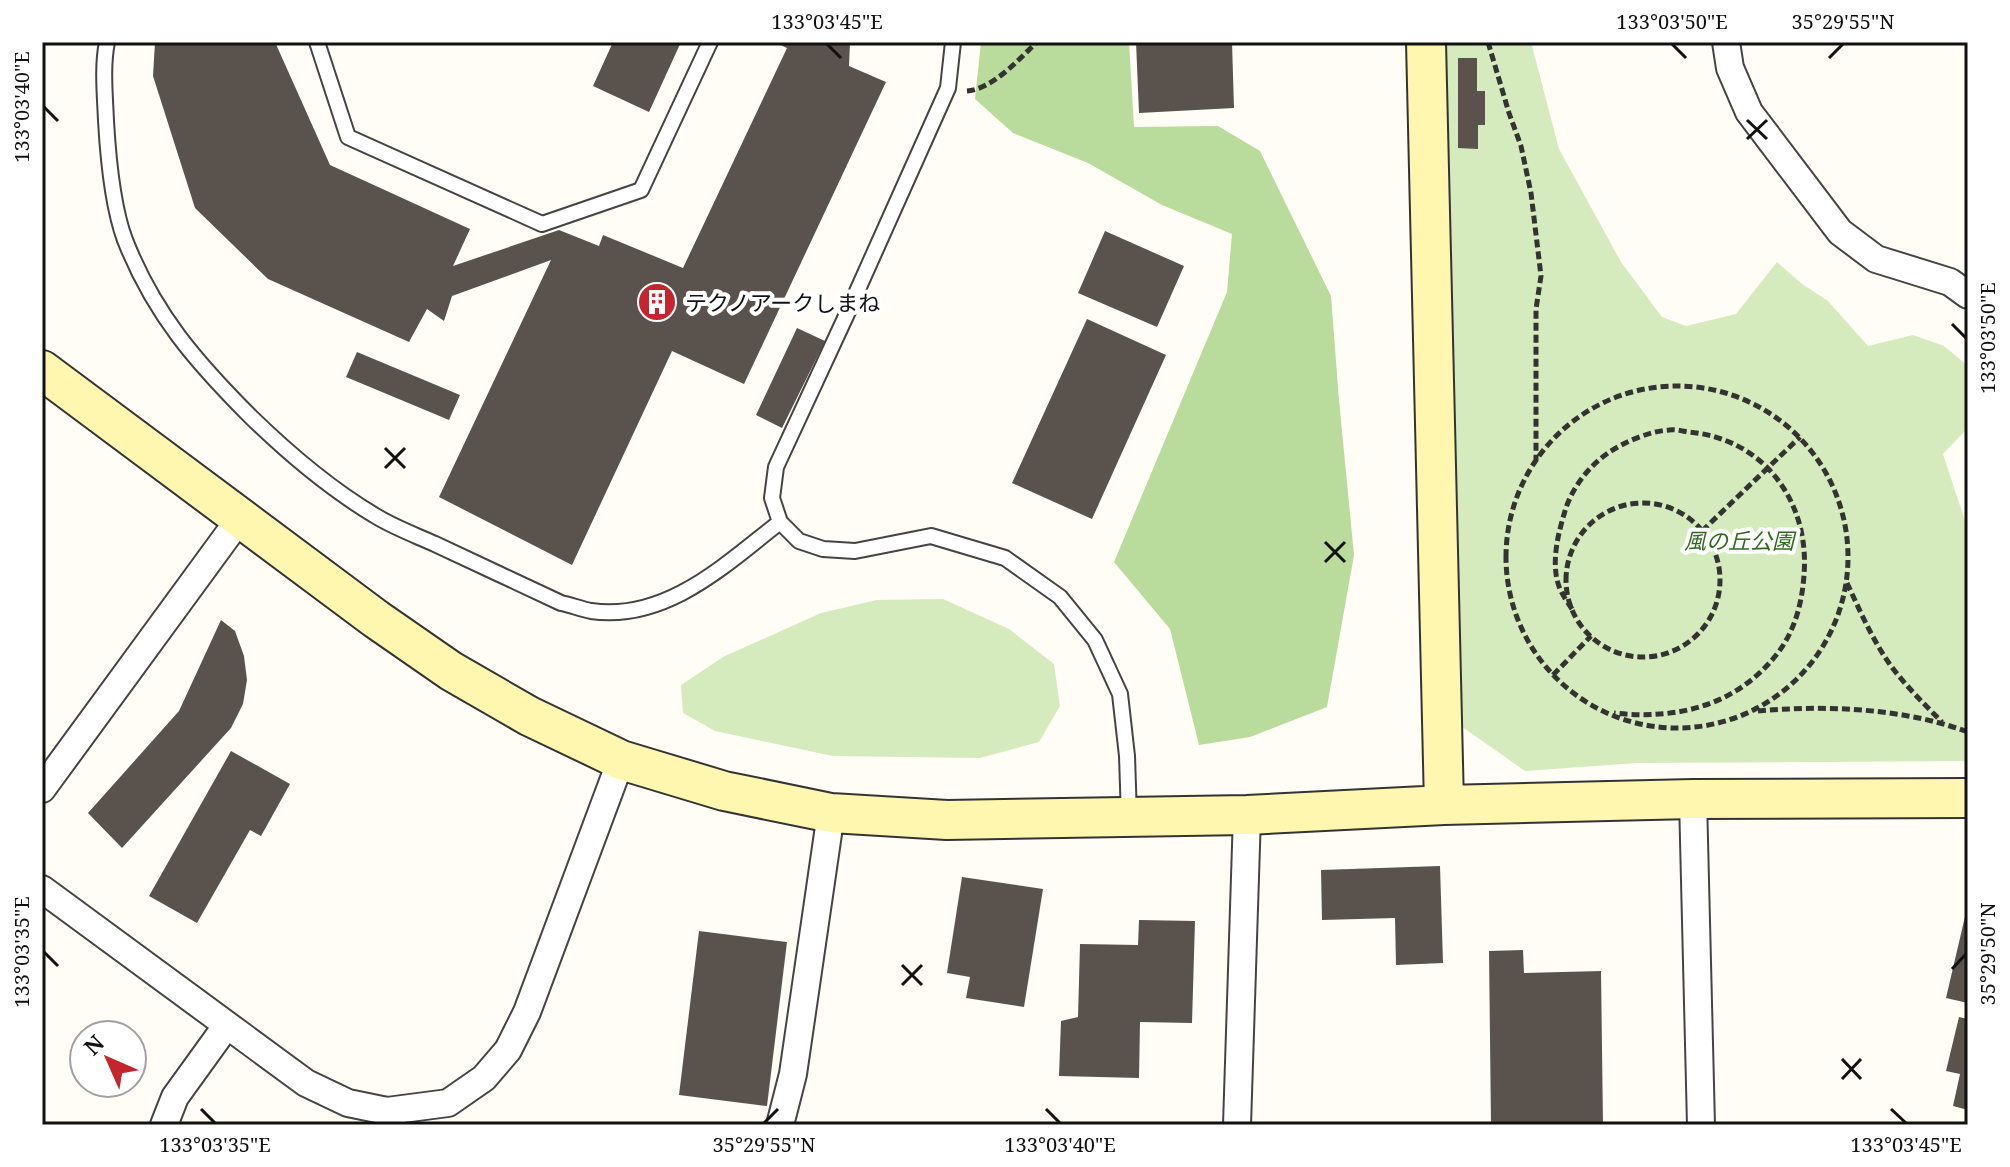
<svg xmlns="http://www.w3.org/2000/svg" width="2010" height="1167" font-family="'Noto Serif','Noto Sans JP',serif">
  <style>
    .green { fill: #d5ebbd }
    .forest { fill: #b9dc9c }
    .building { fill: #5a524d }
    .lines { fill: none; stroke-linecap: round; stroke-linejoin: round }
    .lane-casing { stroke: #444; stroke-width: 18 }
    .street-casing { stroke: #444; stroke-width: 30 }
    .secondary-casing { stroke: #333; stroke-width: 42 }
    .path { stroke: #333; stroke-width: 5; stroke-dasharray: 8 4; stroke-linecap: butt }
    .lane { stroke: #fff; stroke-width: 14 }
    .street { stroke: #fff; stroke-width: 26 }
    .secondary { stroke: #fff6b0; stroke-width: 38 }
    .ticks { fill: none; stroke: #111; stroke-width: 3 }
    .labels { text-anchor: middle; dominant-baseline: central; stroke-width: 8; stroke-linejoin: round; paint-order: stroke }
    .poi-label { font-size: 22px; fill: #111; stroke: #fff; text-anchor: start }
    .park-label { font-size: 22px; font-style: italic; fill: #2f6b1f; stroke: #fff }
    .neatline { fill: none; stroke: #111; stroke-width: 3 }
    .ticks-label { font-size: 20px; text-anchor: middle; fill: #111 }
  </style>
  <rect width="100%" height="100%" fill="#fffdf5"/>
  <path class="green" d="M1447,42H1531L1559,149L1621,262L1662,317L1686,326L1736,314L1777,262L1802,284L1828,301L1868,346L1913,335L1944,346L1968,366V425L1964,432L1943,454L1968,530V761L1637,763L1525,771L1461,726L1447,155Z
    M943,599L1009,629L1054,664L1060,706L1039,742L980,758L833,756L715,731L683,713L681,685L723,657L821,613L877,600Z"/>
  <path class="forest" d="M981,42H1129L1134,127L1218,126L1260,151L1331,296L1339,400L1354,555L1327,707L1250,737L1199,745L1170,629L1114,562L1227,292L1232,234L1162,205L1088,163L1013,133L975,99Z"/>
  <path class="building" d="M155,42H275L330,165L470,229L453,266L559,230L599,246L603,235L683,268L787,48L774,42H850L849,66L886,82L744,384L672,351L572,565L439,497L551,260L452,296L444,321L427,309L409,342L268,279L195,208L153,76Z
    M613,42H681L649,112L593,86Z
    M1136,42H1232L1234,108L1139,113Z
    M1458,58H1477V91H1485V125H1478V149L1458,148Z
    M1105,231L1184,266L1157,327L1078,293Z
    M1087,319L1166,355L1092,519L1012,483Z
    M797,328L825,341L782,428L756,415Z
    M357,352L460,395L449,420L346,377Z
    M221,620L235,631L244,656L247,680L243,704L231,728L122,848L88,813L179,711Z
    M231,751L290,784L261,836L250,830L197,923L149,896Z
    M1440,866L1443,963L1396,965L1395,918L1322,920L1321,870Z
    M962,877L1043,889L1024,1007L966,998L970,977L947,973Z
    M1967,908H1968V1003L1946,998Z
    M1139,920L1195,921L1192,1023L1140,1022L1139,1078L1059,1076L1061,1021L1078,1017L1080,944L1138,945Z
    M699,931L787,942L767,1106L679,1095Z
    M1523,950L1524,973L1601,971L1603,1125H1491L1489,951Z
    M1959,1017L1968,1019V1110L1953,1106L1960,1074L1946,1071Z"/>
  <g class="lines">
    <defs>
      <path id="lane" d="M107,42C102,67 105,95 106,121C108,156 113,208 125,240C154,314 196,362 251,417C289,454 329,488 374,515C393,527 415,535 435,544C477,564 519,583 561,603C571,605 581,609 591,611C666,622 726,564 780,522
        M317,42L348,137L542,224L641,190L710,42
        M953,42L948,88L846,316L776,467L772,498L780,522L799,541L823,549L855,551L931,536L1005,558L1060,597L1095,640L1120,694L1127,756L1129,817"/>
      <path id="street" d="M1726,42L1730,68L1749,112L1840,232L1876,259L1950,282L1968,295
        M42,789L241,517
        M1693,799L1701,1125
        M42,889L306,1083L348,1103L387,1111L448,1103L484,1078L508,1050L527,1012L621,760
        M164,1125L175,1097L227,1025
        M780,1125L793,1074L831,813
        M1237,1125L1247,815"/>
      <path id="secondary" d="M1426,42L1444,805
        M42,370L376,619L451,671L529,716L621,760L724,791L831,813L947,820L1247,815L1444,805L1693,799L1968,798"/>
    </defs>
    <use href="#lane" class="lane-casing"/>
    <use href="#street" class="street-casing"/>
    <use href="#secondary" class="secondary-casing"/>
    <path class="path" d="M1488,42L1509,113L1521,146L1531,193L1541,276L1536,309V461
      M967,91C993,89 1019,59 1037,42
      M1506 557a171 171 0 1 1 342 0a171 171 0 1 1-342 0Z
      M1566 580a77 77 0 1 1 154 0a77 77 0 1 1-154 0Z
      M1702,531L1800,437
      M1847,583C1860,611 1873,641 1891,666C1906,686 1924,704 1942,722
      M1572,609C1568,603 1563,596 1560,589C1550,565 1558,534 1565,511C1572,488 1588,467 1608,453C1624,442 1650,431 1669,430C1675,429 1682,431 1688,432C1763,438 1810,501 1804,575C1802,603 1795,631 1777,654C1736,706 1677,720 1614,713
      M1553,675L1591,636
      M1758,711C1827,705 1903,708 1968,732"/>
    <use href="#lane" class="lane"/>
    <use href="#street" class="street"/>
    <use href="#secondary" class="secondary"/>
  </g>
  <path class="ticks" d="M827,44L841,58M1672,44L1686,58M1829,58L1843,44M44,107L58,121M1747,120L1767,139M1747,139L1767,120M1952,324L1966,338M385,448L405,468M385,468L405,448M1325,542L1345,562M1325,562L1345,542M44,952L58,966M902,965L922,985M1952,969L1966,954M902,985L922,965M1842,1059L1861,1079M1842,1079L1861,1059M201,1109L215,1123M1046,1109L1060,1123M1891,1109L1906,1123M764,1123L778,1109"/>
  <defs>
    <symbol id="building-disc" viewBox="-11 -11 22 22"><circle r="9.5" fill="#c4262e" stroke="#fff"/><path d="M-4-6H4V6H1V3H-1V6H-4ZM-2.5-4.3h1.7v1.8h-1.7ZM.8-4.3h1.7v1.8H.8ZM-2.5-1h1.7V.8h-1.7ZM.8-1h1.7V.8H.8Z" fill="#fff"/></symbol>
  </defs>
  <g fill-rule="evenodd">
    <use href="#building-disc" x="635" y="280" width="44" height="44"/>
  </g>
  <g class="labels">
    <g class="poi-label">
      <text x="685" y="302">テクノアークしまね</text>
    </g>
    <g class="park-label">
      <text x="1739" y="540">風の丘公園</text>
    </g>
  </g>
  <rect width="2010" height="1167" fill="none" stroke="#ffffff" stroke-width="88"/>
  <g transform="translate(108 1059) rotate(315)"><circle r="38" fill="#ffffff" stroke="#a0a0a0" stroke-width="2"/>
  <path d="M0-6L14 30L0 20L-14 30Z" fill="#c4262e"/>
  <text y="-12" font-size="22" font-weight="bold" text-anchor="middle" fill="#111111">N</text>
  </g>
  <rect x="44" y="44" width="1922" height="1079" class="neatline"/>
  <g class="ticks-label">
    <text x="827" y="29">133°03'45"E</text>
    <text x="1672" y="29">133°03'50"E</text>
    <text x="1843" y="29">35°29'55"N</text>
    <text transform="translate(22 107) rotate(-90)" y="7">133°03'40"E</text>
    <text transform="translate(1988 338) rotate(-90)" y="7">133°03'50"E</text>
    <text transform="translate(22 952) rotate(-90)" y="7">133°03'35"E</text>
    <text transform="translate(1988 954) rotate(-90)" y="7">35°29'50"N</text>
    <text x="215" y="1152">133°03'35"E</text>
    <text x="764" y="1152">35°29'55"N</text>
    <text x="1060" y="1152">133°03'40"E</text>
    <text x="1906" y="1152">133°03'45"E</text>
  </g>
</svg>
